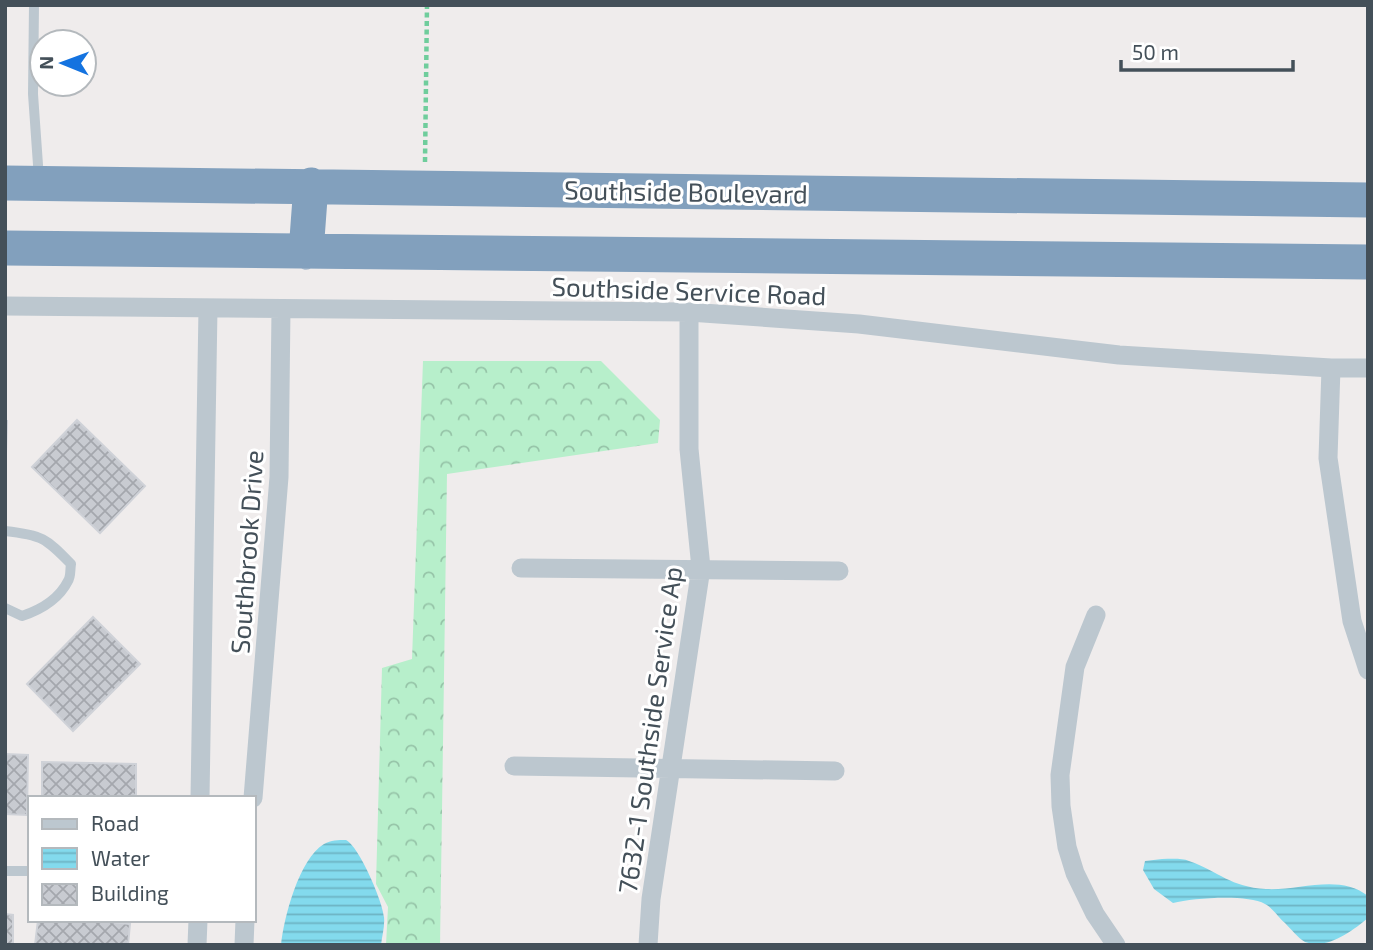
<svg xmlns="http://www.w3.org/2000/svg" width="1373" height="950" font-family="'Exo 2',sans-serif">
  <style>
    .forest { fill: url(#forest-crowns) }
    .water { fill: url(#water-rules) }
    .building { fill: url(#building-cross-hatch); stroke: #cfd2d8; stroke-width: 2 }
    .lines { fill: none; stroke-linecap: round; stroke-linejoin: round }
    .path { stroke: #6fcd9c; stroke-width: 4.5; stroke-dasharray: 5 3.5; stroke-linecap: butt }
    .lane { stroke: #bcc7cf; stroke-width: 10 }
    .street { stroke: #bcc7cf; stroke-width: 19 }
    .highway { stroke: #82a0bd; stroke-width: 35 }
    .labels { text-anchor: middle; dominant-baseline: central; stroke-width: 6; stroke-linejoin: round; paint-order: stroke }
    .street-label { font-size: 26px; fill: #445059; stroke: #fff }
  </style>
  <defs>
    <pattern id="forest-crowns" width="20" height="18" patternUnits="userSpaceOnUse" patternTransform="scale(1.75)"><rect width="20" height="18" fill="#b7efcb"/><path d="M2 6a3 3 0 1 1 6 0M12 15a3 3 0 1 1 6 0" fill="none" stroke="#96c4a8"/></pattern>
    <pattern id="water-rules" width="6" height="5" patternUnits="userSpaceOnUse" patternTransform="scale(1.75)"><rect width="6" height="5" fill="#83daed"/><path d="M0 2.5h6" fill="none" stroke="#6db3c3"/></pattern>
    <pattern id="building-cross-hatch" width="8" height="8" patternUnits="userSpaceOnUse" patternTransform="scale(1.75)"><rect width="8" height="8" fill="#c8cbd1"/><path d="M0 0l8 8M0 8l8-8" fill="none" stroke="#a4a7ad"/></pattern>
  </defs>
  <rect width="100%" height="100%" fill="#efecec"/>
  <path class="forest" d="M423,361H601L660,420L658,443L447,474L440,945H386L388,907L376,884L382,668L412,659Z"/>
  <path class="water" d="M346,840C359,846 383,902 384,917C385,926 382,936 381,945H281C284,917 299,859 324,844C331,840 338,840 346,840Z
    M1162,859C1171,859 1182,858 1189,861C1220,872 1230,887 1266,889C1299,891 1339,873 1368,896V918C1352,931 1328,950 1305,942C1298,938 1291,929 1285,923C1279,918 1273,908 1265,904C1247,894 1194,898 1173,903L1154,889L1143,870L1145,861Z"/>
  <path class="building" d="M77,420L145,486L100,533L32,467Z
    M5,421H7L5,484Z
    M93,617L140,664L73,731L27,684Z
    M5,754L28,755L27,815L5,814Z
    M42,762L136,764V798H42Z
    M5,914L13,915V945H5Z
    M38,920H91L130,924L128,945H35Z"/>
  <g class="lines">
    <path class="path" d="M425,162L427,5"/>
    <path class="lane" d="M34,5L33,94L39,179
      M5,531C42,535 46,538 71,564C70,569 71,577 68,581C59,599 40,610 22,616L5,608
      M5,871H30"/>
    <path class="street" d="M5,306L689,312L859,324L1119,355L1331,368H1368
      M1331,368L1328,458L1352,621L1368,670
      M521,568L839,571
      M1096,615L1075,667L1060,775L1061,806L1067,847L1075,873L1095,914L1116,945
      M514,766L835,771
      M200,798L208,308
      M253,798L279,477L281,309
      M197,945L198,920
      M244,945L245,920
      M648,945L651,899L701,568L689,449V312"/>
    <path class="highway" d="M5,183L1368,200
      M5,248L1368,262
      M306,252L311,185"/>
  </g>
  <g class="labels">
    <g class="street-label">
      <text transform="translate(686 191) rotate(1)">Southside Boulevard</text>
      <text transform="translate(689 290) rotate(2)">Southside Service Road</text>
      <text transform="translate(246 552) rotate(-86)">Southbrook Drive</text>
      <text transform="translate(649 730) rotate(-82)">7632-1 Southside Service Ap</text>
    </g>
  </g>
  <rect width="1373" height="950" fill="none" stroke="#445059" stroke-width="14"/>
  <rect x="28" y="796" width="228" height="126" fill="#ffffff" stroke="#b4b9bd" stroke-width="2"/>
  <rect x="42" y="819" width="35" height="10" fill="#bcc7cf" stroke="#b4b9bd" stroke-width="2"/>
  <text x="91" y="831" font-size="21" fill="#445059">Road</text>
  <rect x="42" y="848" width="35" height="21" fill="url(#water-rules)" stroke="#b4b9bd" stroke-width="2"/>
  <text x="91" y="866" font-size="21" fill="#445059">Water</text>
  <rect x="42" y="884" width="35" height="21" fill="url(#building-cross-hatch)" stroke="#b4b9bd" stroke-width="2"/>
  <text x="91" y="901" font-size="21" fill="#445059">Building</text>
  <g transform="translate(63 63) rotate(271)"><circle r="33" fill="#ffffff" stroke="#b4b9bd" stroke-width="2"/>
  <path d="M0-5L12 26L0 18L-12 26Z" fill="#1473e0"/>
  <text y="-10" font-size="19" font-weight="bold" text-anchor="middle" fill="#445059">N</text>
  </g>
  <path d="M1121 60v10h172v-10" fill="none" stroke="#445059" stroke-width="3.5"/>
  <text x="1132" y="60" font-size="21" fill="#445059" stroke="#ffffff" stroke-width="5" paint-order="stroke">50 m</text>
</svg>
